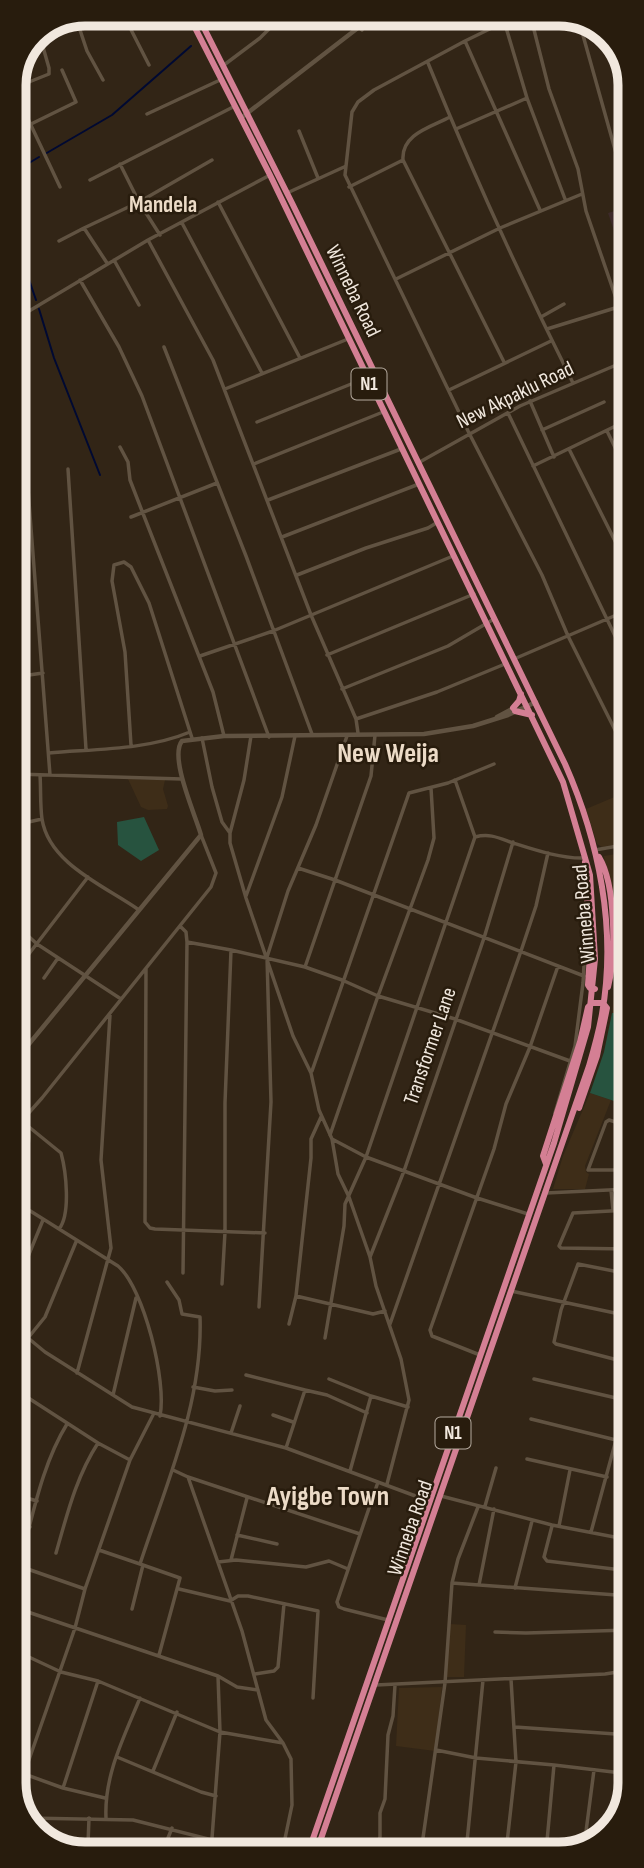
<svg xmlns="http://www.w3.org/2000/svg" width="644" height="1868" font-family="'Sofia Sans Condensed',sans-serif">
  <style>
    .built { fill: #3e2d18 }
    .education { fill: #3d2a29 }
    .green { fill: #27533f }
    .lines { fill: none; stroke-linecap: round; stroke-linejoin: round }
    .stream { stroke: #000932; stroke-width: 2 }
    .minor { stroke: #615342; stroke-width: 3.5 }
    .tertiary { stroke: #615342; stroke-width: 4.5 }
    .trunk { stroke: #d47f94; stroke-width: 6 }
    .labels { text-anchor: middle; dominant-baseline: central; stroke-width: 5; stroke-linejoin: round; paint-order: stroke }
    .shield { fill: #281c0d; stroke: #b5ab9f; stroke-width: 2 }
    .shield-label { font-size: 19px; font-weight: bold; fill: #f1e8de }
    .street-label { font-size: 21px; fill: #f1e8de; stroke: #281c0d }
    .neighbourhood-label { font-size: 23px; font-weight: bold; fill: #ecdbc7; stroke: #281c0d }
    .district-label { font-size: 28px; font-weight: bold; fill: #ecdbc7; stroke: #281c0d }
    .rim { fill: none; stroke: #f1e8de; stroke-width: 9 }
  </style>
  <rect width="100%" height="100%" fill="#322516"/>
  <path class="built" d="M128,779L165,780L163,789L168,806L167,809L148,810L141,807Z
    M624,793L629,810V842L602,847L597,844L586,809Z
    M629,852V1013H612L615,986V945L604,856Z
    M590,1093L611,1100L585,1166L586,1172L589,1174L585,1189H553L563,1156Z
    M450,1624L466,1625L464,1677H445Z
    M442,1687L435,1751L396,1746L399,1688Z"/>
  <path class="education" d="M628,207V272L608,213Z"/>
  <path class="green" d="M144,817L159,850L141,861L118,845L117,822Z
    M612,1013H629V1106L590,1093L604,1052Z"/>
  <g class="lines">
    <path class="stream" d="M212,27L223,14
      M45,154L112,115L191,46
      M14,172L39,157
      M14,236L36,300
      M39,309L54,358L100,475"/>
    <path class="minor" d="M123,14L149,65
      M345,14L362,30
      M502,14L527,98L565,199
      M530,14L549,89L578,169L586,211L619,307
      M76,18L87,51L103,80
      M579,21L628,196
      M504,22L465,41L374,90L358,102L352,112L345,175L469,433L542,575L568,636L629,758
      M465,41L540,210
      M428,63C472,171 521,279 573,383
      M224,65L260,38L284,14
      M14,88L49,74V68L39,33
      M14,89L60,187
      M147,114L220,80
      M450,117C431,127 401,134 403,160L504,362
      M29,125L76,102L62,70
      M456,129L527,98
      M299,131L318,178
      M120,164L139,202L160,235
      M90,180L235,106
      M349,187L403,160
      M287,193L344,167
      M218,202L300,358
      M182,223L262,373
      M148,240L213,360L311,615L356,719L358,733
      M59,241L84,228
      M114,260L139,305
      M107,263L84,228L139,202L212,160
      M396,279L500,228L582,194
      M80,280L119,347L142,396L269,737
      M541,317L564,304
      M14,320L148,240L270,175
      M15,320L50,775
      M547,329L628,304
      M164,347L246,556L312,734
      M225,389L348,339
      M449,390L551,341
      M530,401L554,457
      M508,413L628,663
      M257,422L366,378
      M542,430L604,402
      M607,431L628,474
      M120,447L128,462L130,480L142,511L213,692L224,736
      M569,449L628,567
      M418,463L520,406L628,360
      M254,464L383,412
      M533,466L628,420
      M68,469L86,749
      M268,500L401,449
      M131,517L217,483
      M282,537L419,484
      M297,575L366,548L428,528L438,522
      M327,655L474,594
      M200,656L273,631L453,556
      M514,659L628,610
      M15,677L43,673
      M342,689L448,646L494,619
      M356,719L437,692L505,664
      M202,738L212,787L222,822L230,833V843L246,898L293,1036L311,1073L319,1110L332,1139L338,1174L349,1197L370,1257L376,1286L401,1359L409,1400L387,1484
      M131,745L125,652L112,581L114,565L124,562L131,567L149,603L192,738
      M49,753C95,749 147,750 190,732
      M15,774L182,779
      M40,775C41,789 40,805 42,819C49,864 105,886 139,910
      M15,825L42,819
      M230,833L244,780L251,736
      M475,837C490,833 499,838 513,843C535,850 562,859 585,858
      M595,850L629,844
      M298,868L335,880L584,976
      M246,896L282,797L295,736
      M15,924L37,944L121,999
      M180,926L186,932L187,942L183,1273
      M187,942L231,950L225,1103V1232L222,1284
      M231,950L305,967L342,980L378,996L455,1019L570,1061
      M305,967L371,776L375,735
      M146,969L145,1222L150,1228L155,1229L265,1233
      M15,972L88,877
      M44,978L58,958
      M312,1071L409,793L448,783L494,764
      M555,1113L575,1046L583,983L586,929
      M15,1121L26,1116L42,1098L211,887L216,873L201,835
      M629,1126L609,1120L606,1122L588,1170H629
      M29,1127L61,1153C66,1171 71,1214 59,1229
      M330,1135L378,996L428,860L434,838L431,788
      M332,1139L366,1157L477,1198L528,1214
      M611,1190L613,1210
      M546,1193L629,1189
      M16,1202L118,1266C144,1288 167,1382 160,1416
      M629,1210L573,1213L559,1246L561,1248L629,1249
      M370,1257L404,1171L484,938L513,842
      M629,1274L578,1264L561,1310L554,1342L556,1344L629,1363
      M16,1286L43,1220
      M511,1291L629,1316
      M296,1296L373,1314L385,1311
      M259,1307L271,1102L267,957L288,891L316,825L347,736
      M289,1324L296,1296L311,1158V1139L321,1117
      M390,1324L521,951L536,906L548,853
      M16,1328L45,1352L132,1407L286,1448L429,1501
      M28,1338L45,1317L76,1242
      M325,1338L344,1226L345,1204L366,1157L475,837L455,780
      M480,1355L432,1336L430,1330L494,1149L506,1104L530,1047L558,966
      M77,1373L111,1248L101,1160L110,1015
      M246,1375L305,1390L286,1448
      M329,1379L371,1396L350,1471
      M534,1379L629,1401
      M193,1387L215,1391L232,1390
      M16,1390L98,1443L130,1460
      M305,1390L327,1395L367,1413
      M113,1395L136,1298
      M371,1396L408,1407
      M273,1415L293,1422
      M531,1419L616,1440
      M231,1433L240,1406
      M527,1459L607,1477
      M173,1470L188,1477L360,1534
      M188,1477L242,1631L266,1720L283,1743L291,1759L292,1805L282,1853
      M378,1482L337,1602L339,1607L344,1609L388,1620
      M16,1495L37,1501
      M441,1496L552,1525L630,1540
      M485,1506L496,1468
      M16,1522L30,1527
      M552,1526L544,1557L547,1561L630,1571
      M559,1526L570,1470
      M591,1532L616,1440L629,1399
      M237,1535L277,1544
      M99,1550L140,1564C166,1484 203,1403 200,1317L182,1314L179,1300L167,1282
      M56,1553C67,1515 76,1477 98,1443
      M231,1560L247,1498
      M218,1562L236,1560L306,1567L329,1561L348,1569
      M140,1564L180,1578L159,1655
      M16,1565L85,1589
      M19,1566C32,1520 41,1466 67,1424
      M452,1583L630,1596
      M479,1585L494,1509
      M515,1588L532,1521
      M179,1589L230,1601L238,1596H248L318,1611L313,1698
      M16,1608L218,1676L237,1687L258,1690
      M132,1609L143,1565
      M495,1632L526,1633L630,1630
      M16,1651L61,1672L98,1681L220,1732L283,1743
      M255,1674L274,1671L278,1667L284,1604
      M16,1685L28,1656
      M376,1685L605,1674L630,1670
      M515,1727L630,1735
      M436,1750L476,1758L554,1765L546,1852
      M117,1757L201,1792L216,1796
      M554,1765L630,1774
      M16,1771L63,1788L105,1798
      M153,1771L177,1712
      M63,1788L98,1681
      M17,1802L24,1774L75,1628L85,1589L130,1460L153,1415
      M27,1818L133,1820L264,1853
      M106,1818C104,1775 124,1737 140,1698
      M212,1838L220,1732L218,1676
      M63,1847L88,1844L89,1818
      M584,1847L594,1770
      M421,1852L445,1683L452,1583L458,1559L478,1507
      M466,1852L483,1680
      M506,1852L516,1762L511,1679
      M162,1853L172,1828
      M374,1853L380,1837V1813L385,1799L388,1735L393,1716L395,1685"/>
    <path class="tertiary" d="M241,118L376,14
      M497,717L514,708
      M15,1061L201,835C195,814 169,757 182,741L224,736L424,734L473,726L508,715L536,702
      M15,1101C36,1134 29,1145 16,1179"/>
    <path class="trunk" d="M188,14L270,175L563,782L590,875L595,959L588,1027L554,1143L308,1853
      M197,14L292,203L565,764C599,841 617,929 602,1014C599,1031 594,1049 589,1066L316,1853
      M513,708L519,701L521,694
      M515,711L532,715
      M599,857C616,885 616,956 608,987
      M585,862L590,954L588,985L590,988L595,989
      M546,1164L543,1156L580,1042L588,1007L592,1003H603L607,1008L597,1056L579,1108"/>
  </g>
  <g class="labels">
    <g class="shield">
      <rect x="351.5" y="368.5" width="35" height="31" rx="5"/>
      <rect x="435.5" y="1417.5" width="35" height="31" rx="5"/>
    </g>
    <g class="shield-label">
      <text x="369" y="384">N1</text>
      <text x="453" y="1433">N1</text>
    </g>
    <g class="street-label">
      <text transform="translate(353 291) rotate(64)">Winneba Road</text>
      <text transform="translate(515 395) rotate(-26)">New Akpaklu Road</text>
      <text transform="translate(584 914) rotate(-95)">Winneba Road</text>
      <text transform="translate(430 1046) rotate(-71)">Transformer Lane</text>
      <text transform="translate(410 1528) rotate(-71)">Winneba Road</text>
    </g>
    <g class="neighbourhood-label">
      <text x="163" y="205">Mandela</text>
    </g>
    <g class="district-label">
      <text x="388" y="753">New Weija</text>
      <text x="328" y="1496">Ayigbe Town</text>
    </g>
  </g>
  <path d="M0 0H644V1868H0ZM85 26H559A59 59 0 0 1 618 85V1783A59 59 0 0 1 559 1842H85A59 59 0 0 1 26 1783V85A59 59 0 0 1 85 26Z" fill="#281c0d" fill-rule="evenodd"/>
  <path class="rim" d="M85 26H559A59 59 0 0 1 618 85V1783A59 59 0 0 1 559 1842H85A59 59 0 0 1 26 1783V85A59 59 0 0 1 85 26Z"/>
</svg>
